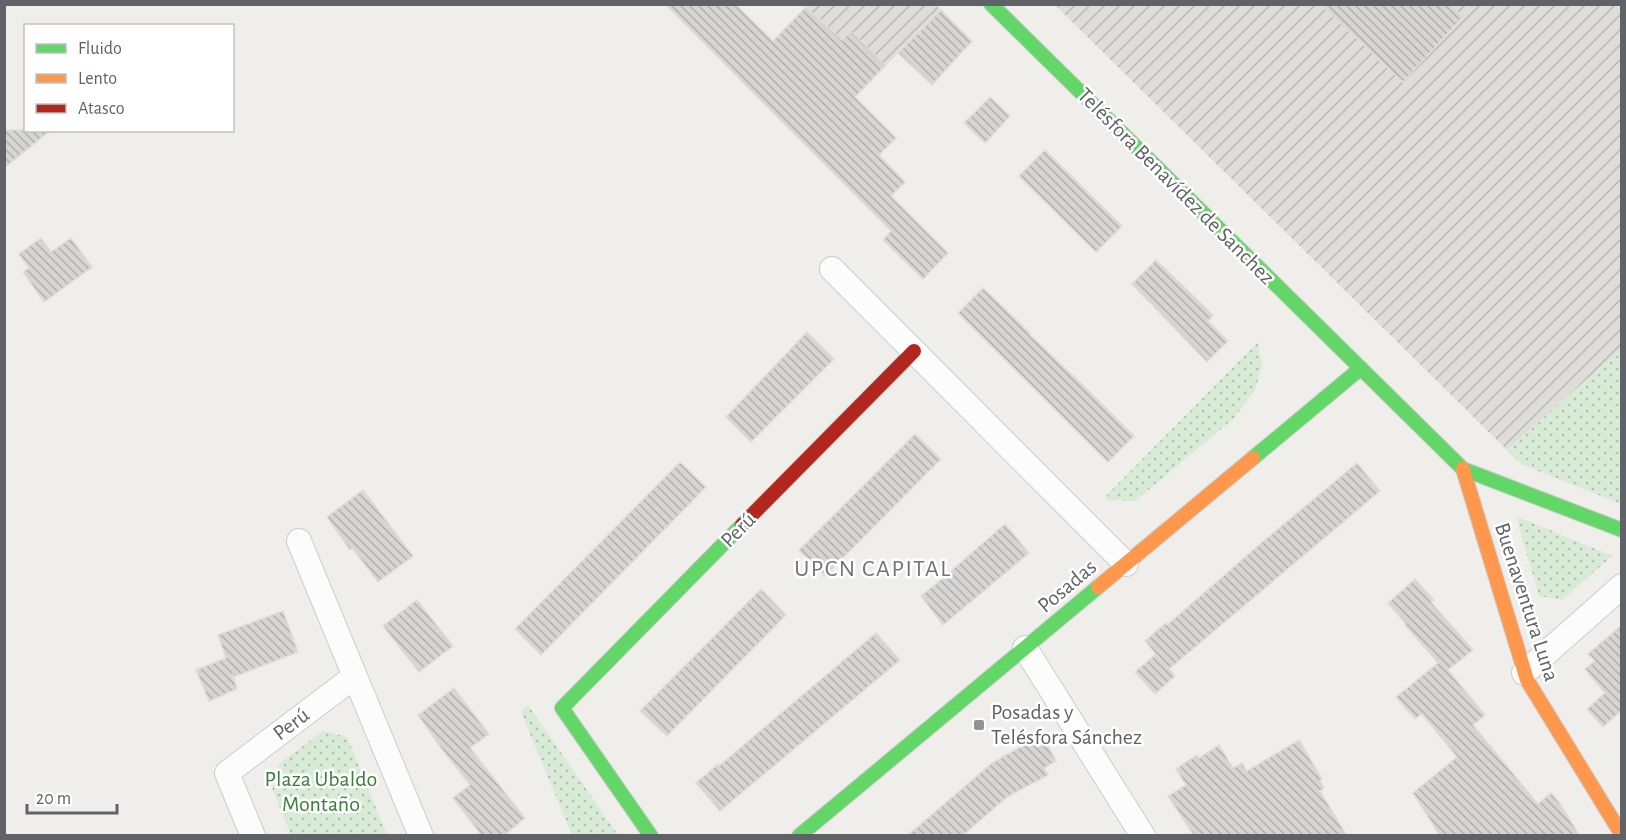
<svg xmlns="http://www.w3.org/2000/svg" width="1626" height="840" font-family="'Alegreya Sans',sans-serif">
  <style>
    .industrial { fill: url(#industrial-furrows) }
    .park { fill: url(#park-dots) }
    .building { fill: url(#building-back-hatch); stroke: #deddd9; stroke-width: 1.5 }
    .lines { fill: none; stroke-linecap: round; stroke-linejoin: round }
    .street-casing { stroke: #cbcccc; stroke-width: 26 }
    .fast-casing { stroke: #cacacb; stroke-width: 16 }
    .slow-casing { stroke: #cacacb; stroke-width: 16 }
    .jam-casing { stroke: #cacacb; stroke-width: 16 }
    .street { stroke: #fdfcfc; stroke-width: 24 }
    .fast { stroke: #63d668; stroke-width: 14 }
    .slow { stroke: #ff974d; stroke-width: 14 }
    .jam { stroke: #b3261e; stroke-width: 14 }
    .poi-dot { fill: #919496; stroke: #fff; stroke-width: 2 }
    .labels { text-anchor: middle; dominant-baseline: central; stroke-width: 5; stroke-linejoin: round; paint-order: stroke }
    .street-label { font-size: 22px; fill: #5f6368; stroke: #fff }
    .poi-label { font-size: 22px; fill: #5f6368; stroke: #fff; text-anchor: start }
    .park-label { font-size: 22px; fill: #348238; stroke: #fff }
    .neighbourhood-label { font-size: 24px; letter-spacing: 1.5px; fill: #70757a; stroke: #fff }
  </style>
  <defs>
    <pattern id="industrial-furrows" width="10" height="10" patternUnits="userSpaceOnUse" patternTransform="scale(1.5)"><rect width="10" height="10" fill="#dfddda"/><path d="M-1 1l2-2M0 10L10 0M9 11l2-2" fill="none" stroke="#b8b7b5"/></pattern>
    <pattern id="park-dots" width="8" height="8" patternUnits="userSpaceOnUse" patternTransform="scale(1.5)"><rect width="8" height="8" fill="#d8ebd6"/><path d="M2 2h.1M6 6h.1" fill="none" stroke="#b2c2b1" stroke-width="1.8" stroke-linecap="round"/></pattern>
    <pattern id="building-back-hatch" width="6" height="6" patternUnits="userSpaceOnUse" patternTransform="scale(1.5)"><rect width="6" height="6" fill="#d6d5d3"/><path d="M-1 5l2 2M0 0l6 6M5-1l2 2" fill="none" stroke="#b1b0af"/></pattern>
  </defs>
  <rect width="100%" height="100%" fill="#efeeea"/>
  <path class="industrial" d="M935,4L941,10L806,146L737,77L808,5Z
    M1055,5H1621V349L1507,450Z"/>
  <path class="park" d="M1258,342L1262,366L1255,390L1233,419L1135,501L1108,500L1105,497Z
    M1621,349V504L1521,464L1507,450Z
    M1516,516L1612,556L1562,600L1539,596Z
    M528,705L618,835H572L521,712Z
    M323,731L347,737L387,835H291L272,788L280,763Z"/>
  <path class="building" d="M665,4H735L773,41L806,7L842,40L851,31L885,66L855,97L896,138L879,155L905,182L891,196L948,253L923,279L883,240L891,231Z
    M1320,4H1450L1463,17L1403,82Z
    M941,10L972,41L932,85L898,53Z
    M990,97L1010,116L985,143L964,123Z
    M4,130H51L4,168Z
    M1045,150L1122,226L1096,252L1019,176Z
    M41,238L51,252L71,238L92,267L44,302L23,272L29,268L19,254Z
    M1156,260L1213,315L1208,321L1228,341L1207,362L1132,284Z
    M983,288L1030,333L1029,334L1087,389L1134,436L1108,462L958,313Z
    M807,332L834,359L751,442L726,417Z
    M915,434L941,459L825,576L799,550Z
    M680,462L706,487L541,655L515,629Z
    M1357,463L1380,491L1169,669L1175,676L1155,694L1135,672L1156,654L1161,660L1145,641L1166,623L1167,625L1259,545Z
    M363,490L413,556L378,582L352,548L350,550L327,517Z
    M1005,524L1029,553L943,625L921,596L952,571V570Z
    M1415,579L1434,600L1431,602L1473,650L1448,670L1485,715L1473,725L1538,804L1551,793L1559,802L1580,836H1440L1413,793L1457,757L1422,714L1415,719L1396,697L1438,663L1405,625L1406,624L1388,603Z
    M761,589L786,615L667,736L640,711Z
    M417,600L453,646L419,672L383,626Z
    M283,611L298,652L233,677L232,673L237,689L209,701L196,670L226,658L218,635Z
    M1622,625V712L1621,711L1603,727L1587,709L1605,693L1585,669L1595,661L1588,654Z
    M876,633L900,660L720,811L696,783L718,764L719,766Z
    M454,688L489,734L470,748L525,818L503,836H482L453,798L470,785L441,748L418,715Z
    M1042,735L1056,761L1044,768L1048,775L1007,797L962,836H907L992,763Z
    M1299,740L1322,779L1320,780L1324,788L1320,791L1347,836H1194L1168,796L1186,785L1176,769L1197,755L1199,758L1219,745L1233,768L1242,763L1247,771Z"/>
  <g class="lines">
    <defs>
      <path id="street" d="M832,269L1126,564
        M299,541L421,836
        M1025,648L1143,836
        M1524,673L1622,586
        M253,836L227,773L355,676"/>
      <path id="fast" d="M991,4L1463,469L1622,530
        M1253,458L1361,368
        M651,836L562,708L742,525
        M799,836L1098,587"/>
      <path id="slow" d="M1463,469L1527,680L1622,835
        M1098,587L1253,458"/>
      <path id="jam" d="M742,525L914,351"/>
    </defs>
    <use href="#street" class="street-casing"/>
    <use href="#fast" class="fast-casing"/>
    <use href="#slow" class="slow-casing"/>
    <use href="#jam" class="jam-casing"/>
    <use href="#street" class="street"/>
    <use href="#fast" class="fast"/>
    <use href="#slow" class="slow"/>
    <use href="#jam" class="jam"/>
  </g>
  <rect class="poi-dot" x="973" y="719" width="12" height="12" rx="3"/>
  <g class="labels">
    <g class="street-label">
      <text transform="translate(1176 186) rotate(45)">Telésfora Benavídez de Sanchez</text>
      <text transform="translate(738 530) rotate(-45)">Perú</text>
      <text transform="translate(1067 586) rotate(-40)">Posadas</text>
      <text transform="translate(1527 602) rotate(72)">Buenaventura Luna</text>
      <text transform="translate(291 724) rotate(-37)">Perú</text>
    </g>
    <g class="poi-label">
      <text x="991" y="712">Posadas y<tspan x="991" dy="25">Telésfora Sánchez</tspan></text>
    </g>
    <g class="park-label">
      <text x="321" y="779">Plaza Ubaldo<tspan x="321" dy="25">Montaño</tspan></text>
    </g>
    <g class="neighbourhood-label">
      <text x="873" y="569">UPCN CAPITAL</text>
    </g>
  </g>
  <rect width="1626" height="840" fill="none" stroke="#5f6368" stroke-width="12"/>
  <rect x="24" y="24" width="210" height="108" fill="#ffffff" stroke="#bfc1c3" stroke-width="1.5"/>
  <rect x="36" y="44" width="30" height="9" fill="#63d668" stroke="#bfc1c3" stroke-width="1.5"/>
  <text x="78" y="54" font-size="18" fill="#5f6368">Fluido</text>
  <rect x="36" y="74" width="30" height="9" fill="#ff974d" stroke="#bfc1c3" stroke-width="1.5"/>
  <text x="78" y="84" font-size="18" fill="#5f6368">Lento</text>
  <rect x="36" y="104" width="30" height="9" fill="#b3261e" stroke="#bfc1c3" stroke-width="1.5"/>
  <text x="78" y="114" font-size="18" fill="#5f6368">Atasco</text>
  <path d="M27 804v9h90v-9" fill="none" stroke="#5f6368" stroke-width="3"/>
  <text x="36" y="804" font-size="18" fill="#5f6368" stroke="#ffffff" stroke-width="4.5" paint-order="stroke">20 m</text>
</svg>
